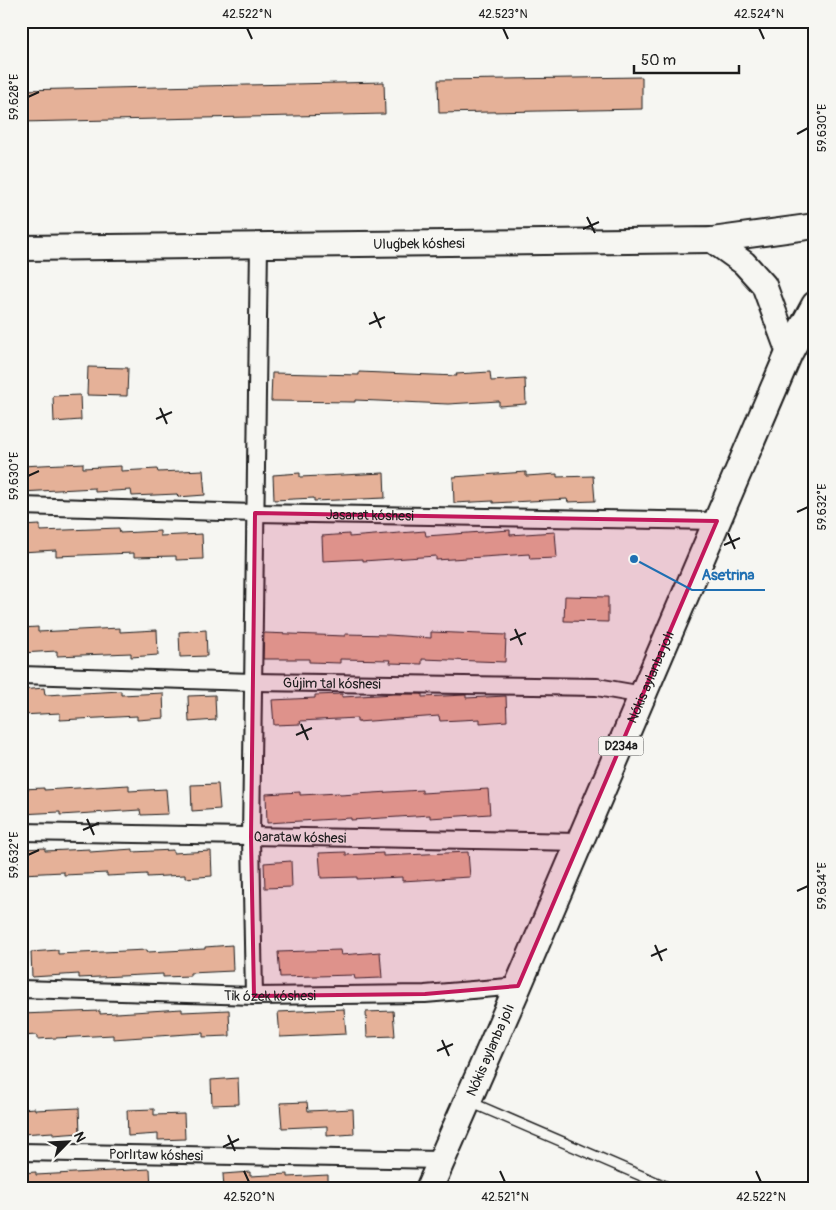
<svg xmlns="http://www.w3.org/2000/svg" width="836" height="1210" font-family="Pangolin,sans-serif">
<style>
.building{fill:#e5b198;stroke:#1c1c1c}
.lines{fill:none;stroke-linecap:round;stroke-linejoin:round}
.lane-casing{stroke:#1c1c1c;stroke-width:12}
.street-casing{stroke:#1c1c1c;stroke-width:20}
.secondary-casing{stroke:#1c1c1c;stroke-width:28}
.primary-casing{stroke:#1c1c1c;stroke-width:30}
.lane{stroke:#f6f6f2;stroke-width:9}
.street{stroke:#f6f6f2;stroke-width:16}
.secondary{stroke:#f6f6f2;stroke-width:24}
.primary{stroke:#f6f6f2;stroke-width:26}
.marked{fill:#c2185b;fill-opacity:0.2;stroke:#c2185b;stroke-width:4;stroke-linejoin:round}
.ticks{fill:none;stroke:#1c1c1c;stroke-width:2}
.labels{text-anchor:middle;stroke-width:4;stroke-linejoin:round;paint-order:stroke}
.shield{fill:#f6f6f2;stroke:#5d5d5c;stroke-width:1}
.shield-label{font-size:12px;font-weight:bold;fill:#1c1c1c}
.street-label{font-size:14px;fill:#1c1c1c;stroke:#f6f6f2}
.leader{fill:none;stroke:#1f6fb2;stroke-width:2}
.callout-dot{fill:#1f6fb2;stroke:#f6f6f2;stroke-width:2}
.callout-label{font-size:15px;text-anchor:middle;font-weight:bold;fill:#1f6fb2;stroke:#f6f6f2;stroke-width:4;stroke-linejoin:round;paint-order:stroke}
.neatline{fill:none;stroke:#1c1c1c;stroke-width:2}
.ticks-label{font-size:12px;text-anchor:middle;fill:#1c1c1c}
</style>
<rect width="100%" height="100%" fill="#f6f6f2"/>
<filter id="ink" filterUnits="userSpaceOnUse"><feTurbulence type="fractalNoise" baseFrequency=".02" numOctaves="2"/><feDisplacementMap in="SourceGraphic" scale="10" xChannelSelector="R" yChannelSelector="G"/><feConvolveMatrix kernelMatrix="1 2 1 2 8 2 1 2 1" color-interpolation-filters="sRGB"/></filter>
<g filter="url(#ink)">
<g class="building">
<path d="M 642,77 L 642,109 L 439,113 L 438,80 Z"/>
<path d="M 384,82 L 385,114 L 21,122 L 21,90 Z"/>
<path d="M 88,367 L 128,368 L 127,396 L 87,395 Z"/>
<path d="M 359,372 L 457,376 L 456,374 L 490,372 L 491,381 L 525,379 L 526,404 L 499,406 L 499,401 L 448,404 L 355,400 L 355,402 L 271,401 L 272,373 L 359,375 Z"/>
<path d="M 80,395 L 81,420 L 54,422 L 53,396 Z"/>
<path d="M 83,463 L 83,468 L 121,466 L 121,471 L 157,469 L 158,472 L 203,470 L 205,495 L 178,497 L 177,494 L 132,496 L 131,490 L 95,492 L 95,488 L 21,492 L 21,466 Z"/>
<path d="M 526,472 L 526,476 L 557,474 L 557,477 L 593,476 L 595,501 L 568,502 L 567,499 L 493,503 L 493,501 L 454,503 L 453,477 Z"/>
<path d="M 300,473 L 300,477 L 384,473 L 385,498 L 314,501 L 314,498 L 274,500 L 273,475 Z"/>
<path d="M 40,525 L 40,531 L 119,528 L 120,533 L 160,531 L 160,536 L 202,534 L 203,559 L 176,560 L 176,556 L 134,557 L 134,553 L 56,556 L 56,550 L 21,552 L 21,526 Z"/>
<path d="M 510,530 L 510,535 L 555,532 L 557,558 L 530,559 L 529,554 L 436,560 L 436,556 L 363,561 L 363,559 L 323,561 L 322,536 L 349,534 L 349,537 L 425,531 L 426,536 Z"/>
<path d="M 565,596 L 608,597 L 608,622 L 564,621 Z"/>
<path d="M 38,627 L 38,632 L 120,628 L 120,632 L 157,630 L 158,655 L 131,657 L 131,653 L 57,656 L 57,651 L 21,653 L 21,628 Z"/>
<path d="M 206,630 L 207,656 L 180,657 L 179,632 Z"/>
<path d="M 431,632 L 506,635 L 505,662 L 422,659 L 422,664 L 390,663 L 391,660 L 340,659 L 340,663 L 309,662 L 309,659 L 263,659 L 264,633 L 345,636 L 345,634 L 389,635 L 431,638 Z"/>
<path d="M 44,688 L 45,695 L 121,691 L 121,695 L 163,693 L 164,718 L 137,720 L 137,716 L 60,720 L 60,713 L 21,715 L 21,690 Z"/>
<path d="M 342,694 L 342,697 L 395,694 L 422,694 L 422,697 L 466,695 L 466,698 L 506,696 L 507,721 L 480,723 L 480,719 L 440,721 L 439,716 L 357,722 L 357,718 L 300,721 L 301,724 L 274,725 L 272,700 L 315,698 L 315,695 Z"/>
<path d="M 215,695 L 216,720 L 189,722 L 188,696 Z"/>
<path d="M 218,784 L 220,809 L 192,811 L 191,785 Z"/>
<path d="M 129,785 L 129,791 L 166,789 L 168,814 L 141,815 L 140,810 L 60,815 L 60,812 L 21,814 L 21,789 L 44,788 L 44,790 Z"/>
<path d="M 488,789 L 490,814 L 430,818 L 430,815 L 351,820 L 351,818 L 267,823 L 266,794 L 300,792 L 300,795 L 339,793 L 340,795 L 422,790 L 422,793 Z"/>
<path d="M 45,848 L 45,851 L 90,849 L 90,852 L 133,849 L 133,852 L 173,850 L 173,853 L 211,851 L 212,876 L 185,878 L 185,875 L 147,877 L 147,874 L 107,876 L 107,873 L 64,875 L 64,872 L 21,874 L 21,849 Z"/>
<path d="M 346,852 L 346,855 L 383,853 L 383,856 L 468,852 L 470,877 L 402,881 L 402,877 L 357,879 L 357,877 L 321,878 L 319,853 Z"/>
<path d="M 291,861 L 292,887 L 265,888 L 264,863 Z"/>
<path d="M 232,945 L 233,971 L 190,973 L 190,976 L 163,977 L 163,974 L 79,978 L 79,974 L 32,977 L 31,952 L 58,950 L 58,954 L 147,950 L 148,952 L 205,949 L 205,947 Z"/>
<path d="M 340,950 L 341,955 L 380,952 L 382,978 L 355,979 L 354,975 L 280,977 L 278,952 Z"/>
<path d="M 182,1009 L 182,1012 L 229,1010 L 230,1036 L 203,1037 L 203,1033 L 113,1039 L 113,1035 L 37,1039 L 37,1035 L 21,1036 L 21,1014 L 100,1011 L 100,1014 Z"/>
<path d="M 344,1009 L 346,1034 L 280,1037 L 278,1012 Z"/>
<path d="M 393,1011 L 395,1036 L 367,1037 L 366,1012 Z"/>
<path d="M 238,1078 L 239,1104 L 212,1105 L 211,1080 Z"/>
<path d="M 307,1102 L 308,1111 L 353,1109 L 354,1134 L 327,1136 L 327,1126 L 282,1128 L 280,1103 Z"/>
<path d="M 35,1108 L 35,1110 L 79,1108 L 80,1133 L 53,1135 L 53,1132 L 21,1134 L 21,1109 Z"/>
<path d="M 154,1109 L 154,1115 L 184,1114 L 185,1139 L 158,1140 L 158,1134 L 128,1136 L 127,1110 Z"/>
<path d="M 150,1169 L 151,1189 L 21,1189 L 21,1173 L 36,1172 L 36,1175 Z"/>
<path d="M 250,1172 L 250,1176 L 288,1174 L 288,1177 L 328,1175 L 328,1189 L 224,1189 L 223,1174 Z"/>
</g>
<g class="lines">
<defs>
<path id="lane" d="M 470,1102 L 672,1189"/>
<g id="street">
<path id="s1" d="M 21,506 L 255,513 L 717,521"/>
<path id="s2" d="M 21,675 L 253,682 L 597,687 L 643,695"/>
<path id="s3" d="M 21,832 L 579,842"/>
<path id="s4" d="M 21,989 L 254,996 L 425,994 L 518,986"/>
<path d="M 254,996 L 251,837 L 259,245"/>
<path id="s5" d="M 21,1152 L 441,1160"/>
</g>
<g id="secondary">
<path d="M 712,240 L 744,263 L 764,285 L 789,353"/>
<path id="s6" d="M 21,248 L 712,240 L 815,226"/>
</g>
<g id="primary">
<path id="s7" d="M 429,1189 L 518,986 L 789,353 L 815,305"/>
</g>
</defs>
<use href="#lane" class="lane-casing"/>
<use href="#street" class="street-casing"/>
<use href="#secondary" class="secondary-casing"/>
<use href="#primary" class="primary-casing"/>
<use href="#lane" class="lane"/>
<use href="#street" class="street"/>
<use href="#secondary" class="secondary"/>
<use href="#primary" class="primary"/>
</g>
</g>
<path class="marked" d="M 255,513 L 717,521 L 518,986 L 425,994 L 254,996 L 251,837 Z"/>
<path class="ticks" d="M 247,28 L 252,39M 503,28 L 508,39M 759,28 L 764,39M 28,97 L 39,92M 797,134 L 808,128M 587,217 L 595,233M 583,229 L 599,222M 374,312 L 381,328M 369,324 L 385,317M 160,408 L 167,424M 156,419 L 172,412M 28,476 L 39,471M 797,512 L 808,507M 728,533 L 735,549M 724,545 L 740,538M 515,629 L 522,645M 510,640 L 526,633M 301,724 L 308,740M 296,735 L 312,728M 87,819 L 94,835M 83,830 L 99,823M 28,855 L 39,850M 797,891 L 808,886M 655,945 L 662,961M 651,956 L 667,949M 442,1040 L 449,1056M 437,1051 L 453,1044M 228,1135 L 235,1151M 223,1147 L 239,1139M 244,1171 L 249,1182M 500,1171 L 505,1182M 756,1171 L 761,1182"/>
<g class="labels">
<rect class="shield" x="598.5" y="736.5" width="45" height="19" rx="4"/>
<g class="shield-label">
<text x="621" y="750">D234a</text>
</g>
<g class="street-label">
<text dy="5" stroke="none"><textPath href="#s6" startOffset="398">Uluǵbek kóshesi</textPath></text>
<text dy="5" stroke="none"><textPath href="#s1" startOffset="349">Jasarat kóshesi</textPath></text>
<text dy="5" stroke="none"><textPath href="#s7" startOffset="558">Nókis aylanba jolı</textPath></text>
<text dy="5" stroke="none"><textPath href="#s2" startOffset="311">Gújim tal kóshesi</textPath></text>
<text dy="5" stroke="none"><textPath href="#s3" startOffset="279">Qarataw kóshesi</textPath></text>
<text dy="5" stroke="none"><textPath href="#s4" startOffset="249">Tik ózek kóshesi</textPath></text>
<text dy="5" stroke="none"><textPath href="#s7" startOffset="152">Nókis aylanba jolı</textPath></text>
<text dy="5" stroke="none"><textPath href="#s5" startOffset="135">Porlıtaw kóshesi</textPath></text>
</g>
</g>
<path class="leader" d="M634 559L692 590H765"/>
<circle class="callout-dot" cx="634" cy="559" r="5"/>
<g class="callout-label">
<text x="728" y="580">Asetrina</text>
</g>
<rect width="836" height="1210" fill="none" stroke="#f6f6f2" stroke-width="55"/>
<g transform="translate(68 1142) rotate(66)" stroke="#f6f6f2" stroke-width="4" paint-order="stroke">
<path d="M0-4L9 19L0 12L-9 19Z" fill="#1c1c1c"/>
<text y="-8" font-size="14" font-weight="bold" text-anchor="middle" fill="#1c1c1c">N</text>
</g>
<path d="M634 65v8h105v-8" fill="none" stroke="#1c1c1c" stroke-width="2.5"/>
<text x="641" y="65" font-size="15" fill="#1c1c1c" stroke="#f6f6f2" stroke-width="4" paint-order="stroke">50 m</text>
<rect x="28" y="28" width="780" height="1154" class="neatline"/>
<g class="ticks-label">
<text x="247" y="18">42.522°N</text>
<text x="503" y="18">42.523°N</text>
<text x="759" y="18">42.524°N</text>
<text transform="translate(14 97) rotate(-90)" y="4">59.628°E</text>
<text transform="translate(822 128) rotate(-90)" y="4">59.630°E</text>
<text transform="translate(14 476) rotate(-90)" y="4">59.630°E</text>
<text transform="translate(822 507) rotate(-90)" y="4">59.632°E</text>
<text transform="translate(14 855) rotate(-90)" y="4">59.632°E</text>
<text transform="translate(822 886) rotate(-90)" y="4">59.634°E</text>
<text x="249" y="1201">42.520°N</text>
<text x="505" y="1201">42.521°N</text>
<text x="761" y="1201">42.522°N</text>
</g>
</svg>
